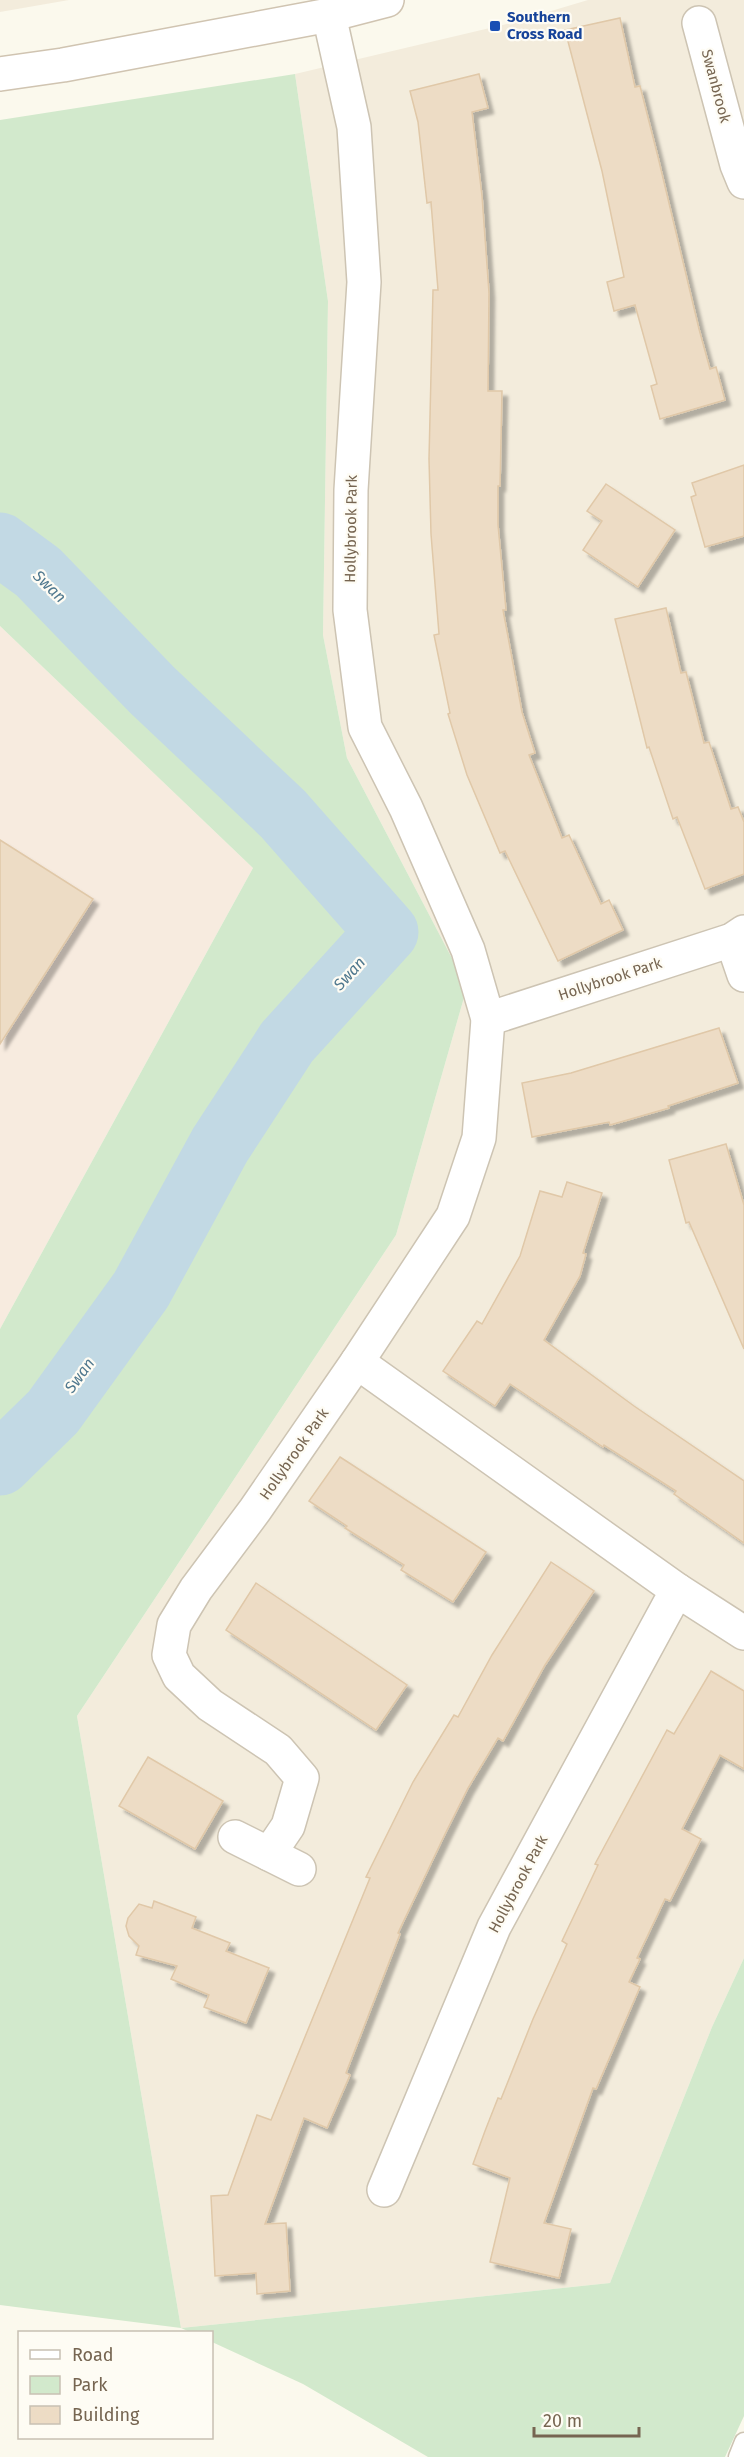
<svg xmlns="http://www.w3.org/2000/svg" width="744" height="2457" font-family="'Fira Sans',sans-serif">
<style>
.residential{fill:#f3ecdc}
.commercial{fill:#f7ebdf}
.green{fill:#d2e9cc}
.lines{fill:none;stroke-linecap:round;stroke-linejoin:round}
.river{stroke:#c2d9e4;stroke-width:63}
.building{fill:#eddcc5;stroke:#e0c8a8;stroke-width:1.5;filter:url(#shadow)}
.lane-casing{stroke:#cdc4b3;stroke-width:21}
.street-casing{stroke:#cdc4b3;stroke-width:36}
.secondary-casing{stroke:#d0c4b1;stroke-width:36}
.lane{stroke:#fff;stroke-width:18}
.street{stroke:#fff;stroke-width:33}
.secondary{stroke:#fff;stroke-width:33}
.transit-dot{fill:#1a4fb4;stroke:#fefcf4;stroke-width:2}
.labels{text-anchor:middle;stroke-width:4.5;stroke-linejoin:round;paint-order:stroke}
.transit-label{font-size:15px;font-weight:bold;fill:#164399;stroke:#fefcf4;text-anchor:start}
.street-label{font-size:15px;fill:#766551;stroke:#fefcf4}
.water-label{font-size:16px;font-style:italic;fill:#4f788e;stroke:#fefcf4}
</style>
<defs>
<filter id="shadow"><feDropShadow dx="5.5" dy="5.5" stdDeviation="1.5" flood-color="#0004"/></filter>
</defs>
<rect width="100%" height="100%" fill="#fbf9ed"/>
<g class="residential">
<path d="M 0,0 L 69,0 L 0,12 Z"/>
<path d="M 588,0 L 744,0 L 744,1958 L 712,2027 L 610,2283 L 181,2328 L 77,1716 L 396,1235 L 467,987 L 347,758 L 323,635 L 328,301 L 295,74 L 511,23 Z"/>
</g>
<path class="commercial" d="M 0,626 L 253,868 L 0,1329 Z"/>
<path class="green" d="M 295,74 L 328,301 L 323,635 L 347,758 L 467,987 L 396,1235 L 77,1716 L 181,2328 L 610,2283 L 712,2027 L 744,1958 L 744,2416 L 725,2457 L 428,2457 L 303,2384 L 212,2342 L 212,2332 L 190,2332 L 181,2328 L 0,2305 L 0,1329 L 253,868 L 0,626 L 0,120 Z"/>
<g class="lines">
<path class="river" d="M 0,544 L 38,572 L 152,690 L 283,814 L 387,932 L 287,1042 L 220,1145 L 141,1290 L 53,1412 L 0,1464"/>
</g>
<g class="building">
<path d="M 620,18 L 635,87 L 640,86 L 658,157 L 699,329 L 710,369 L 716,367 L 725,400 L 660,419 L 651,386 L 657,384 L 635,305 L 614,311 L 607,282 L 624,277 L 602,171 L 565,30 Z"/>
<path d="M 479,74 L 488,108 L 472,112 L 482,196 L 489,293 L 488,391 L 502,391 L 500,486 L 498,486 L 498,525 L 506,610 L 503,610 L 522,712 L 535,753 L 529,755 L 562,838 L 569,835 L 601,904 L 609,900 L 623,930 L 558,961 L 505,851 L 500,853 L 467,775 L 448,714 L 450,713 L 434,635 L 439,634 L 431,534 L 429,459 L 433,290 L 438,290 L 431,202 L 427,203 L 418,122 L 410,91 Z"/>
<path d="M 744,465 L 744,536 L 705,547 L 691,497 L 696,495 L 692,483 Z"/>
<path d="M 606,484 L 675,530 L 638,587 L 583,550 L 602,521 L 587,511 Z"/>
<path d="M 666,608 L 681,673 L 686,672 L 704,743 L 709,742 L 731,809 L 738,807 L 744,822 L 744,874 L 705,889 L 677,817 L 673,819 L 649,747 L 647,748 L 615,619 Z"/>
<path d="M 0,840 L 93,899 L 0,1044 Z"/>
<path d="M 719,1028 L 738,1083 L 668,1106 L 669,1108 L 610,1125 L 609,1122 L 532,1137 L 522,1083 L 571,1073 Z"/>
<path d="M 726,1144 L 744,1205 L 744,1349 L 689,1222 L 686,1223 L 669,1160 Z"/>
<path d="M 567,1182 L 602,1193 L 583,1253 L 586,1254 L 580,1276 L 544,1340 L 634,1406 L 744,1481 L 744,1543 L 674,1494 L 676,1491 L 604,1445 L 603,1447 L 510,1384 L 495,1406 L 443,1371 L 477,1321 L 482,1324 L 520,1256 L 540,1191 L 562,1197 Z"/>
<path d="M 340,1457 L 486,1552 L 453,1602 L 401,1570 L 404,1565 L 345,1528 L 347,1526 L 309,1501 Z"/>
<path d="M 551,1562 L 594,1591 L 545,1665 L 503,1741 L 498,1738 L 468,1788 L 446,1832 L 398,1933 L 400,1934 L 346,2073 L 350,2075 L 327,2128 L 304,2118 L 265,2224 L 286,2223 L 290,2291 L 257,2294 L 256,2273 L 215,2276 L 211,2196 L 228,2195 L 257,2115 L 271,2120 L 370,1878 L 366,1877 L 413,1782 L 454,1715 L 458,1717 L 492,1655 Z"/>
<path d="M 256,1583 L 407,1685 L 376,1730 L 226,1630 Z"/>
<path d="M 711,1671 L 744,1691 L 744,1769 L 720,1755 L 682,1829 L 701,1839 L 670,1901 L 665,1899 L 637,1958 L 640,1959 L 629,1982 L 640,1987 L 596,2089 L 593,2088 L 544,2223 L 571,2229 L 559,2278 L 490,2262 L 510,2178 L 473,2164 L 485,2131 L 498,2098 L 501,2099 L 533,2019 L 567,1944 L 562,1941 L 598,1865 L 595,1864 L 667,1730 L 674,1734 Z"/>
<path d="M 148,1757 L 223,1801 L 195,1849 L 119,1806 Z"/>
<path d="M 154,1901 L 196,1917 L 192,1928 L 230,1943 L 226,1951 L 269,1968 L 246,2023 L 204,2007 L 209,1995 L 171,1979 L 177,1966 L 136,1955 L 139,1946 L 129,1936 L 126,1926 L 128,1918 L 139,1904 L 152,1908 Z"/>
</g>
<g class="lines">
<defs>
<path id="lane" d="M 738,2457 L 744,2442"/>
<g id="street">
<path d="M 699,23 L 737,165 L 744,182"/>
<path d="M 732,940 L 744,975"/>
<path d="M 488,1019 L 732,940 L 744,932"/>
<path d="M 357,1362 L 677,1590 L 494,1927 L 384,2190"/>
<path d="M 677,1590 L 744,1633"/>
<path d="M 235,1837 L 269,1854 L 288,1826 L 302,1778 L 278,1750 L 210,1705 L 179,1676 L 169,1655 L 174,1625 L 196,1589 L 255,1510 L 357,1362 L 453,1216 L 479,1138 L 488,1019 L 468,950 L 406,808 L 365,727 L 350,610 L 351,490 L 364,282 L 354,127 L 329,15"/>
<path d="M 269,1854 L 299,1869"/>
</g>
<path id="secondary" d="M 0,74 L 63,65 L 329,15 L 387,0"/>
</defs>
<use href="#lane" class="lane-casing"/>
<use href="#street" class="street-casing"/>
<use href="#secondary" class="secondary-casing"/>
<use href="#lane" class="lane"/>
<use href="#street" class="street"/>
<use href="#secondary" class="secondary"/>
</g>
<rect class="transit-dot" x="489" y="20" width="12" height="12" rx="3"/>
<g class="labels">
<g class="transit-label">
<text x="507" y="22">Southern<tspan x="507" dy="17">Cross Road</tspan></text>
</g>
<g class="street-label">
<text transform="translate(716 86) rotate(75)" y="5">Swanbrook</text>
<text transform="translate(351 529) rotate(-89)" y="5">Hollybrook Park</text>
<text transform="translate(610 979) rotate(-18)" y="5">Hollybrook Park</text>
<text transform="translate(294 1454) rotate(-55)" y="5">Hollybrook Park</text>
<text transform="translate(518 1884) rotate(-62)" y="5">Hollybrook Park</text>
</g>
<g class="water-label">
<text transform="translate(50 586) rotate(44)" y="6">Swan</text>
<text transform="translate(349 973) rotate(-48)" y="6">Swan</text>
<text transform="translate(79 1375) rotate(-54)" y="6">Swan</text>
</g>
</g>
<rect x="18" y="2331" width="195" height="108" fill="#fefcf4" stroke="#c8c0b3" stroke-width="1.5"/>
<rect x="30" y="2350" width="30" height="9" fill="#ffffff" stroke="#c8c0b3" stroke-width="1.5"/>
<text x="72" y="2361" font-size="18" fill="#766551">Road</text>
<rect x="30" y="2376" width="30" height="18" fill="#d2e9cc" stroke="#c8c0b3" stroke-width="1.5"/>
<text x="72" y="2391" font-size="18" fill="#766551">Park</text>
<rect x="30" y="2406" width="30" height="18" fill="#eddcc5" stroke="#c8c0b3" stroke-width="1.5"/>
<text x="72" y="2421" font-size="18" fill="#766551">Building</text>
<path d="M534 2427v9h105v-9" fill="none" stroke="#766551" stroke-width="3"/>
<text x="543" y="2427" font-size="18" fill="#766551" stroke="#fefcf4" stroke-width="4.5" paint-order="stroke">20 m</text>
</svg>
